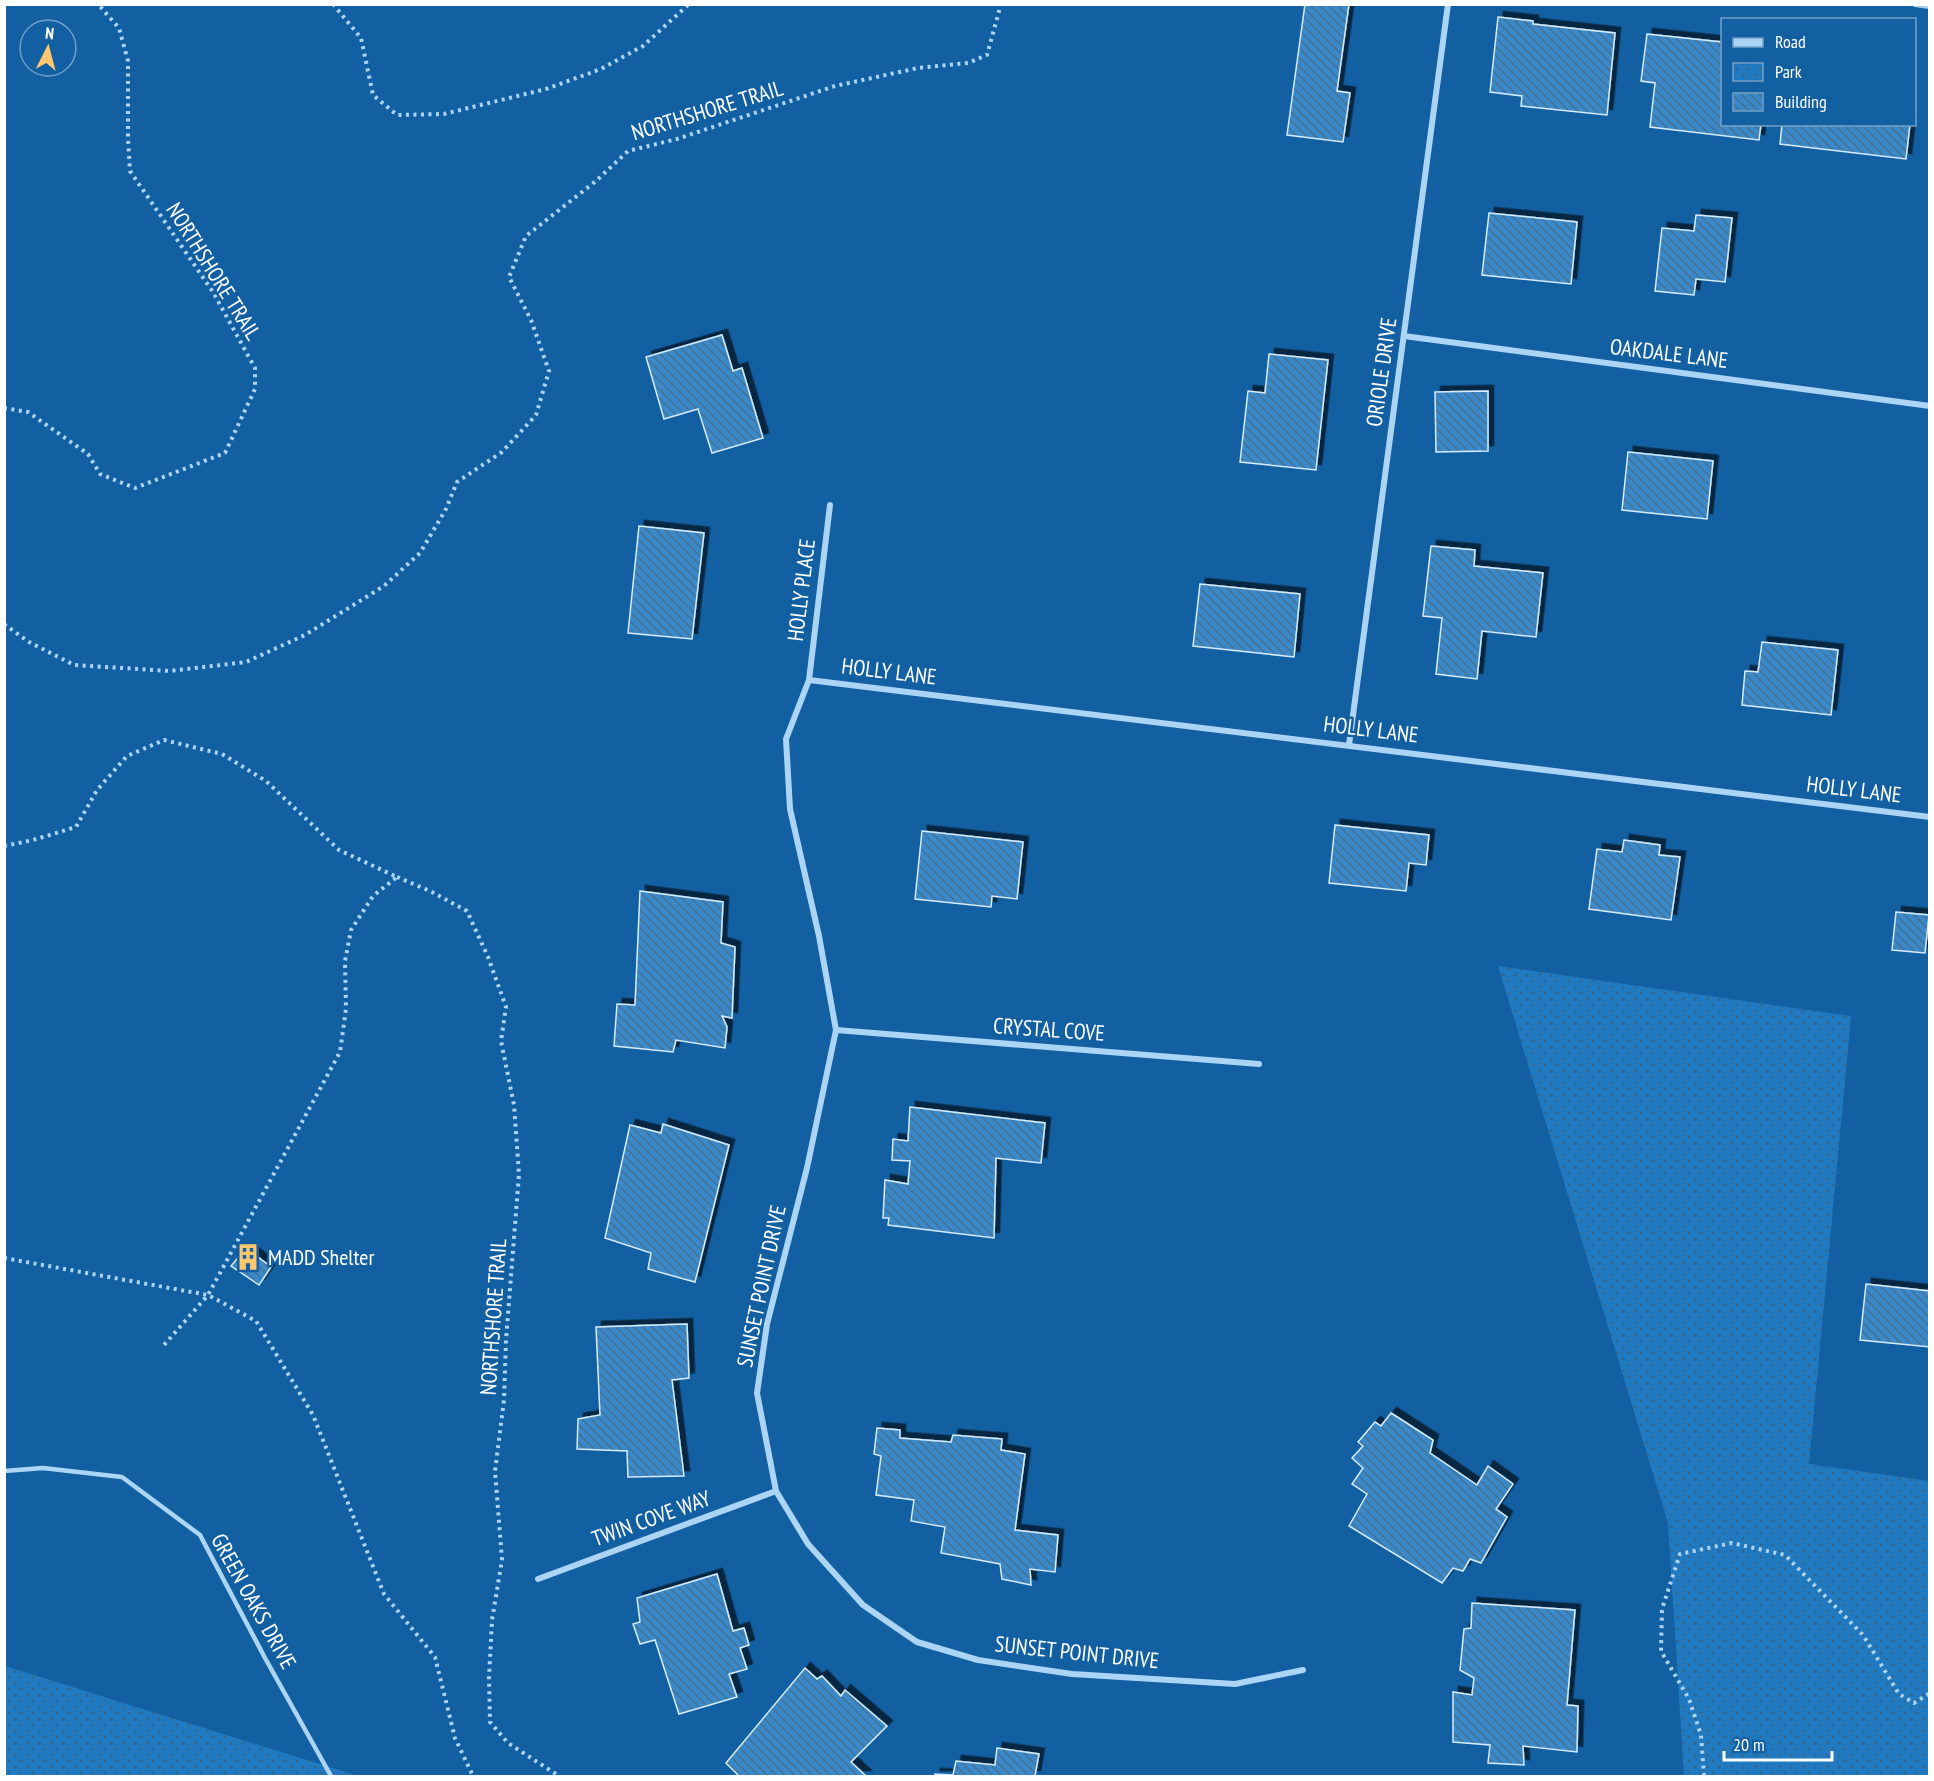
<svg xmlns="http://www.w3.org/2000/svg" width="1934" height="1781" font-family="'PT Sans Narrow',sans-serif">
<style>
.park{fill:url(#park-dots)}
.building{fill:url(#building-back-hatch);stroke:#d5ecfe;stroke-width:1.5;filter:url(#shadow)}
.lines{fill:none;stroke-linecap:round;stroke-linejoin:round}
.path{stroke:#acd5f5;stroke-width:4;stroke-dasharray:3 4.5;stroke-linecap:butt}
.service{stroke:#acd5f5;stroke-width:4.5}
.minor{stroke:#acd5f5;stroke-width:6}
.labels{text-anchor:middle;stroke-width:5;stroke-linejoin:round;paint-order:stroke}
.street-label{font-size:22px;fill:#fff;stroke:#1260a2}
.poi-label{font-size:22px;fill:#fff;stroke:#1260a2;text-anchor:start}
</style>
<defs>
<pattern id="park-dots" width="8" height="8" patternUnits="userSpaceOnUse" patternTransform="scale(1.5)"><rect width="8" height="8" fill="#217abf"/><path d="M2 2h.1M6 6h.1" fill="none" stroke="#34658b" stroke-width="1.8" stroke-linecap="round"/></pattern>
<pattern id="building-back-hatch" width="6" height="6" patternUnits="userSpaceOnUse" patternTransform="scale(1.5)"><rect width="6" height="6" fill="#3b89c8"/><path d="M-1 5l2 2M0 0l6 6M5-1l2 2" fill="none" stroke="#427196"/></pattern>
<filter id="shadow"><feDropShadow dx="5.5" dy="-5.5" stdDeviation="0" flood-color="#0009"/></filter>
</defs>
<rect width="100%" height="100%" fill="#1260a2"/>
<g class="park">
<path d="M 1498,966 L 1851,1016 L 1809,1464 L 1929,1481 L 1929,1776 L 1684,1776 L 1668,1523 Z"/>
<path d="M 5,1666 L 358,1776 L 5,1776 Z"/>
</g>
<g class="building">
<path d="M 1305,4 L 1349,4 L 1337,91 L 1350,93 L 1343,142 L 1287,135 Z"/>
<path d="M 1498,17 L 1533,21 L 1533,24 L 1615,33 L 1607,115 L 1521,106 L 1522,96 L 1490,92 Z"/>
<path d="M 1647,34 L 1722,42 L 1722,124 L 1761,124 L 1759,140 L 1650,127 L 1655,83 L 1641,81 Z"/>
<path d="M 1782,124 L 1910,124 L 1906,159 L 1780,144 Z"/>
<path d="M 1489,213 L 1577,222 L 1571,284 L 1482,275 Z"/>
<path d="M 1696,215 L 1732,218 L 1725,282 L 1696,279 L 1694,295 L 1655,291 L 1662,228 L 1694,231 Z"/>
<path d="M 722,335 L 733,371 L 742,368 L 763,438 L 712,453 L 698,409 L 664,419 L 646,357 Z"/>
<path d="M 1269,354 L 1328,360 L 1316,470 L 1240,462 L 1248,391 L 1265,393 Z"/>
<path d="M 1488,391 L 1488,451 L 1436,452 L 1435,392 Z"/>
<path d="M 1628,452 L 1713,461 L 1707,519 L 1622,510 Z"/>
<path d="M 639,526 L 704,533 L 692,639 L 628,633 Z"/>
<path d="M 1431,546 L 1475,550 L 1474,566 L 1543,573 L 1536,637 L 1482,631 L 1477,679 L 1436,674 L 1442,618 L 1423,616 Z"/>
<path d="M 1200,584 L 1300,594 L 1294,657 L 1193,646 Z"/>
<path d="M 1762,642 L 1838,650 L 1831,715 L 1742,705 L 1745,671 L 1758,672 Z"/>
<path d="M 1335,825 L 1429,835 L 1426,865 L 1409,863 L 1406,891 L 1329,883 Z"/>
<path d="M 922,831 L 1023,842 L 1017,899 L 992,896 L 991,907 L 915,899 Z"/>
<path d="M 1624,840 L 1660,845 L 1659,855 L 1680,857 L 1671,920 L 1589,909 L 1597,849 L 1622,852 Z"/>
<path d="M 640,891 L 723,902 L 721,943 L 735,947 L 732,1018 L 722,1016 L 727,1027 L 725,1048 L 676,1040 L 673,1052 L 614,1046 L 617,1004 L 635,1005 Z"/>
<path d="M 1896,912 L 1929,915 L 1925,953 L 1892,950 Z"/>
<path d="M 910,1107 L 1045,1123 L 1041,1163 L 996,1158 L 994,1238 L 888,1225 L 889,1218 L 883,1218 L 885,1180 L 908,1184 L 910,1161 L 892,1160 L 893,1139 L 908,1141 Z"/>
<path d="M 663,1124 L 729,1145 L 695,1282 L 648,1269 L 651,1253 L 605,1238 L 630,1125 L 661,1133 Z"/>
<path d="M 246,1248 L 271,1267 L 259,1285 L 231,1266 Z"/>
<path d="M 1866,1284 L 1930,1291 L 1930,1347 L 1860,1340 Z"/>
<path d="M 687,1324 L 689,1378 L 672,1380 L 684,1476 L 628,1477 L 627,1451 L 577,1449 L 578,1419 L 600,1415 L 596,1327 Z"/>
<path d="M 1391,1413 L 1433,1440 L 1430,1453 L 1477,1485 L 1488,1466 L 1513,1484 L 1496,1509 L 1507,1517 L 1481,1563 L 1470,1559 L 1463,1571 L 1453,1568 L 1442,1583 L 1349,1526 L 1367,1494 L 1352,1484 L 1363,1468 L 1352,1458 L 1363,1446 L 1358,1442 L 1375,1422 L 1381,1426 Z"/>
<path d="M 877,1428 L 900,1430 L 900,1438 L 951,1442 L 953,1435 L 1002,1439 L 1001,1450 L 1025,1454 L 1015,1530 L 1058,1535 L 1055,1572 L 1030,1569 L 1031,1585 L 1002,1579 L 1000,1564 L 941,1553 L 945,1527 L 911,1521 L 914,1500 L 876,1495 L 881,1456 L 874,1454 Z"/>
<path d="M 717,1574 L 733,1631 L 744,1628 L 749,1645 L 740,1648 L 747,1669 L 729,1674 L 737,1697 L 679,1714 L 655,1640 L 640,1644 L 633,1624 L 640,1622 L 637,1598 Z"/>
<path d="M 1472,1603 L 1575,1610 L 1567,1705 L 1578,1706 L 1577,1752 L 1523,1746 L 1524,1765 L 1488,1763 L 1490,1745 L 1453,1742 L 1453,1692 L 1472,1695 L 1474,1678 L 1460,1670 L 1464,1629 L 1471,1628 Z"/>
<path d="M 805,1668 L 817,1679 L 822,1676 L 841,1696 L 845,1690 L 887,1726 L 851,1762 L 866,1776 L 739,1776 L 726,1763 Z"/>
<path d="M 997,1748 L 1039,1754 L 1035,1776 L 935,1776 L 935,1774 L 953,1775 L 956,1761 L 995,1765 Z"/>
</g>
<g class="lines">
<g class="path">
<path d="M 333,4 L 361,38 L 373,95 L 397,115 L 444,114 L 546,89 L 601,69 L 643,46 L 689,4"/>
<path d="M 4,408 L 28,412 L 88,454 L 100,474 L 135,488 L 225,453 L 255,389 L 255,368 L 213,292 L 130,171 L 128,138 L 128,61 L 119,28 L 98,4"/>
<path d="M 4,624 L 29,642 L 74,665 L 170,671 L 246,662 L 305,635 L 384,586 L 420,553 L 446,509 L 457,482 L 502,452 L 536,415 L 549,371 L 531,320 L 509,277 L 526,236 L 596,181 L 628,151 L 677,139 L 835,86 L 918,68 L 968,63 L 987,55 L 1001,4"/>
<path d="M 4,846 L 33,840 L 76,827 L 97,790 L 127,756 L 164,740 L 222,754 L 266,781 L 339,850 L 397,877 L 373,896 L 351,930 L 345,961 L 346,1009 L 340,1052 L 208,1295 L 164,1345"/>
<path d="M 397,877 L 430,891 L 467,911 L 488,957 L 506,1007 L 501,1041 L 514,1105 L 519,1174 L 506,1340 L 504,1400 L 495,1471 L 502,1560 L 492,1620 L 489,1678 L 490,1722 L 508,1743 L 559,1776"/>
<path d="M 4,1258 L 208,1295 L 256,1321 L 313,1415 L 384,1594 L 435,1657 L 455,1738 L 473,1776"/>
<path d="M 1704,1776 L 1701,1735 L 1689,1699 L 1661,1651 L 1662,1609 L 1680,1554 L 1732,1543 L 1785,1555 L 1863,1635 L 1899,1694 L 1914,1703 L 1930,1693"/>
</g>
<path class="service" d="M 4,1471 L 43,1468 L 122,1477 L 200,1535 L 265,1658 L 331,1776"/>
<g class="minor">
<path d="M 1915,4 L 1930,6"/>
<path d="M 1404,336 L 1930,406"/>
<path d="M 830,505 L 809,680 L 786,739 L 790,809 L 819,936 L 836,1030 L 807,1168 L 767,1324 L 757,1393 L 776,1491 L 808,1544 L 863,1605 L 917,1642 L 978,1660 L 1072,1674 L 1235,1684 L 1303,1670"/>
<path d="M 809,680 L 1930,817"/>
<path d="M 1349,745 L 1448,4"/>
<path d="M 836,1030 L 1259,1064"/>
<path d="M 538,1579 L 776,1491"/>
</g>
</g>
<defs>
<symbol id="building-bare" viewBox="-9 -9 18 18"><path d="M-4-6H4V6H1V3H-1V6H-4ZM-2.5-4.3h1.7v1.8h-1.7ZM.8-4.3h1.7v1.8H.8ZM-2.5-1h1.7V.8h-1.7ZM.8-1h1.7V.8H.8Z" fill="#ffc670" stroke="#1260a2" stroke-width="2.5" paint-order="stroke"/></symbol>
</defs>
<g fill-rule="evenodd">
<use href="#building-bare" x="229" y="1238" width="38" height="38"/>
</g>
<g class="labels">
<g class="street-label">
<text transform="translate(707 110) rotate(-17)" y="8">NORTHSHORE TRAIL</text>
<text transform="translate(214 271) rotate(58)" y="8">NORTHSHORE TRAIL</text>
<text transform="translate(1669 353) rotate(7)" y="8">OAKDALE LANE</text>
<text transform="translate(1381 372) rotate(-82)" y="8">ORIOLE DRIVE</text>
<text transform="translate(801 590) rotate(-83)" y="8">HOLLY PLACE</text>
<text transform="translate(889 671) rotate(7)" y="8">HOLLY LANE</text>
<text transform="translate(1371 729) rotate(7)" y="8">HOLLY LANE</text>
<text transform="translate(1854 789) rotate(7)" y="8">HOLLY LANE</text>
<text transform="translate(1049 1029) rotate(4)" y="8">CRYSTAL COVE</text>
<text transform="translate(761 1286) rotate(-78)" y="8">SUNSET POINT DRIVE</text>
<text transform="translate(493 1317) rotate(-86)" y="8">NORTHSHORE TRAIL</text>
<text transform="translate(651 1518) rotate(-20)" y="8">TWIN COVE WAY</text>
<text transform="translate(254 1601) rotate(61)" y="8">GREEN OAKS DRIVE</text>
<text transform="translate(1077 1652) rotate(6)" y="8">SUNSET POINT DRIVE</text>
</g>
<g class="poi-label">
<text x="268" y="1265">MADD Shelter</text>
</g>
</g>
<rect width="1934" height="1781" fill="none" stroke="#ffffff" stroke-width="12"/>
<rect x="1721" y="18" width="195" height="108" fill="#1260a2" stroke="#71a0c7" stroke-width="1.5"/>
<rect x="1733" y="38" width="30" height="9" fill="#acd5f5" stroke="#71a0c7" stroke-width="1.5"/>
<text x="1775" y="48" font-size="18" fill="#ffffff">Road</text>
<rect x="1733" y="63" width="30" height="18" fill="url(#park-dots)" stroke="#71a0c7" stroke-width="1.5"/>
<text x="1775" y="78" font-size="18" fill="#ffffff">Park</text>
<rect x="1733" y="93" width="30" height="18" fill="url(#building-back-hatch)" stroke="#71a0c7" stroke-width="1.5"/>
<text x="1775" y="108" font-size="18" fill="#ffffff">Building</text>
<g transform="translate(48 48) rotate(6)"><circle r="28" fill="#1260a2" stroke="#71a0c7" stroke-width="1.5"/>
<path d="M0-4.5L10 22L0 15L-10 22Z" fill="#ffc670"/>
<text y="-9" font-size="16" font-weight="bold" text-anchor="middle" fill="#ffffff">N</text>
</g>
<path d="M1724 1751v9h108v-9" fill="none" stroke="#ffffff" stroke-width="3"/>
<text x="1733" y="1751" font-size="18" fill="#ffffff" stroke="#1260a2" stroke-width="4.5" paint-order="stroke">20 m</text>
</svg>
